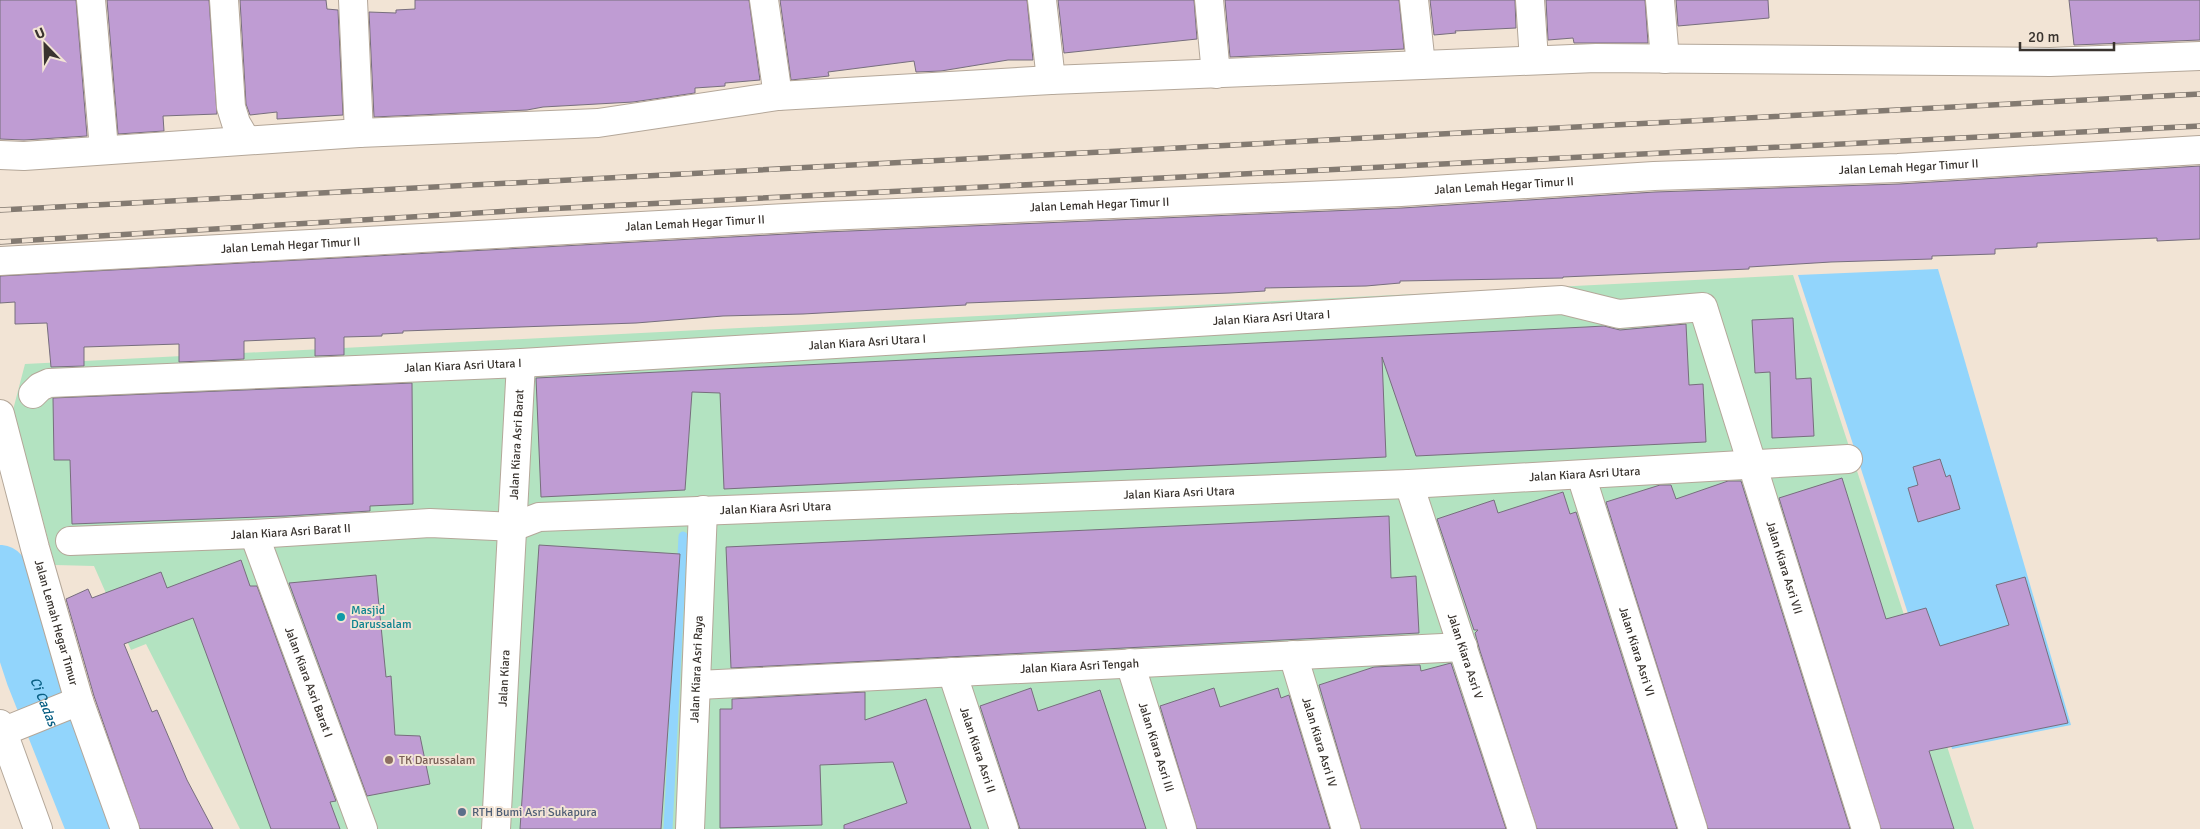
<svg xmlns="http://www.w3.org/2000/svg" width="2200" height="829" font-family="Signika,sans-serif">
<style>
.green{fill:#b3e3c1}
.water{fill:#92d5fc}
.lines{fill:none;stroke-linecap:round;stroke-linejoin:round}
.stream{stroke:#92d5fc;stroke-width:9}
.river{stroke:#92d5fc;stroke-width:56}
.building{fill:#bf9cd3;stroke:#776e7d}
.minor-casing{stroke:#b4a799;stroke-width:30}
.minor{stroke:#fff;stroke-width:28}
.rail-casing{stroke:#837a71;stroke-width:5.5}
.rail{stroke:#f2e4d5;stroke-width:4;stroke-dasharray:11;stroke-linecap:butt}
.culture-dot{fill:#0f9aa8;stroke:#f2e4d5;stroke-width:2}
.education-dot{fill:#8d6e63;stroke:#f2e4d5;stroke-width:2}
.service-dot{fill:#5c6f8a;stroke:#f2e4d5;stroke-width:2}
.labels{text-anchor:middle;stroke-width:4;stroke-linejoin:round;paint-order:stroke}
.street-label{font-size:12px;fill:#39332e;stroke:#f2e4d5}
.culture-label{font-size:12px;fill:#0d838f;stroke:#f2e4d5;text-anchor:start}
.education-label{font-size:12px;fill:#785e54;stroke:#f2e4d5;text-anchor:start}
.service-label{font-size:12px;fill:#4e5e75;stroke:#f2e4d5;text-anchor:start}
.water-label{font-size:14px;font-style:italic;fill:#085e83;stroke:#f2e4d5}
</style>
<rect width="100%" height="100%" fill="#f2e4d5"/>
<path class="green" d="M 1793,275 L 1974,829 L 240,829 L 146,644 L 131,650 L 94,566 L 55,565 L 13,410 L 25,364 Z"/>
<path class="water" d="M 1938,269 L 2071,725 L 1952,749 L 1798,275 Z"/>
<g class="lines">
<path class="stream" d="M 668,829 L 683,536"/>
<path class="river" id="s1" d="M 0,573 L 34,676 L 95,829"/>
</g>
<g class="building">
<path d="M 0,0 L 76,0 L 87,136 L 24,140 L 0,139 Z"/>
<path d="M 107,0 L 209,0 L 217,114 L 163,116 L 164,131 L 118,134 Z"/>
<path d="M 240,0 L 326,0 L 327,9 L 338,10 L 343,115 L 277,119 L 277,112 L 250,115 L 246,104 Z"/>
<path d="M 415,0 L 749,0 L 760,80 L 725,83 L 725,86 L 695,88 L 695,93 L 633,102 L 543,107 L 527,110 L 374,117 L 369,12 L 396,13 L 396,10 L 415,9 Z"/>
<path d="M 780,0 L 1027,0 L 1033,60 L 1008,60 L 941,71 L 916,72 L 914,61 L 828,72 L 829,76 L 791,80 Z"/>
<path d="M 1058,0 L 1194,0 L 1197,39 L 1064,53 Z"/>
<path d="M 1225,0 L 1399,0 L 1404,49 L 1230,57 Z"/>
<path d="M 1430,0 L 1515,0 L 1516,28 L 1455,31 L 1456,33 L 1434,35 Z"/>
<path d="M 1546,0 L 1645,0 L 1648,43 L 1574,43 L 1573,38 L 1548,40 Z"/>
<path d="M 1676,0 L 1768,0 L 1769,18 L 1678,26 Z"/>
<path d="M 2069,0 L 2200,0 L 2200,40 L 2074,45 Z"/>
<path d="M 2200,166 L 2200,239 L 2157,241 L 2157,238 L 2037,243 L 2037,247 L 1995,249 L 1995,254 L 1932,256 L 1932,259 L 1831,262 L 1749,267 L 1749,269 L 1563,277 L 1563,278 L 1400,281 L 1400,283 L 1366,286 L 1265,288 L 1265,291 L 1230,293 L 966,303 L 966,305 L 803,314 L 723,316 L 636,323 L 403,331 L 403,333 L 382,334 L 382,336 L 344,337 L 344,355 L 315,356 L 315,338 L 244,341 L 244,359 L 179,362 L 179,344 L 84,347 L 84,366 L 51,367 L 47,323 L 15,324 L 15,302 L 0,303 L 0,276 L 825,232 L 1402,208 L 1655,192 L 1899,184 Z"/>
<path d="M 1793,318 L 1796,379 L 1811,378 L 1814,436 L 1772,438 L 1770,372 L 1755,373 L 1752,320 Z"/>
<path d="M 1686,324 L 1689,385 L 1703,384 L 1706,442 L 1416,456 L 1382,357 L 1386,457 L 724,489 L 720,393 L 692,392 L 685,490 L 541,497 L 536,378 L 1586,327 L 1604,326 L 1620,330 Z"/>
<path d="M 412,383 L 413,504 L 370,506 L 370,511 L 286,516 L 72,524 L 70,460 L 54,460 L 53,398 Z"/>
<path d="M 1940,459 L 1946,477 L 1950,475 L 1960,509 L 1918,522 L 1908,488 L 1918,485 L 1913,467 Z"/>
<path d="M 1842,478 L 1886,619 L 1926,608 L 1940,646 L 2009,625 L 1996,585 L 2025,577 L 2068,723 L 1929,751 L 1954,829 L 1881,829 L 1779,498 Z"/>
<path d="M 1728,481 L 1741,481 L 1850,829 L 1708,829 L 1606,502 L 1660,485 L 1671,485 L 1676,499 Z"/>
<path d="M 1563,492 L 1570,514 L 1576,512 L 1677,829 L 1537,829 L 1480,651 L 1475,633 L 1478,630 L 1474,630 L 1437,519 L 1494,500 L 1498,513 Z"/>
<path d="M 1389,516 L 1391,578 L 1416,576 L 1419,633 L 731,668 L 726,547 Z"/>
<path d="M 539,545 L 680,554 L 661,829 L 520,829 Z"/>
<path d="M 241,560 L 250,586 L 257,586 L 336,801 L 330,802 L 340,829 L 271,829 L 193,618 L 124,644 L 152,712 L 157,710 L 187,780 L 213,829 L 140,829 L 94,696 L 66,599 L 88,589 L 92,598 L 161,572 L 167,588 Z"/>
<path d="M 376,575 L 386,677 L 391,676 L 395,735 L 420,736 L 430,784 L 367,796 L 289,583 Z"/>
<path d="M 1451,663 L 1506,829 L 1361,829 L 1319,685 L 1374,667 L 1420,665 L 1421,671 Z"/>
<path d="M 1031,688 L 1038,711 L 1100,690 L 1146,829 L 1020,829 L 980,706 Z"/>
<path d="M 1214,688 L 1220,707 L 1278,688 L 1281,698 L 1289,695 L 1330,829 L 1197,829 L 1160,706 Z"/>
<path d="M 865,692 L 865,720 L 926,699 L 971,829 L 844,829 L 844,825 L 907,803 L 893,762 L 820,765 L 822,825 L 720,828 L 720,709 L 732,709 L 732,699 Z"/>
</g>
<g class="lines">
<defs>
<g id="minor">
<path d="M 91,0 L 104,149"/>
<path d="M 224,0 L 231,107 L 236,123 L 246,140"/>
<path d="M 353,0 L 359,133"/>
<path d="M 764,0 L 778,96"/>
<path d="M 1042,0 L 1051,80"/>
<path d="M 1209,0 L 1216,74"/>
<path d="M 1414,0 L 1421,65"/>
<path d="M 1530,0 L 1534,60"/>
<path d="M 1660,0 L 1665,59"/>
<path d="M 0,155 L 24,156 L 359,133 L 598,123 L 778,96 L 1051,80 L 1596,58 L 2050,62 L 2200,56"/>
<path id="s2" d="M 0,261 L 824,216 L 1401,192 L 1654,176 L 1898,168 L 2200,150"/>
<path id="s3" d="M 33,394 L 40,387 L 49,383 L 521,363 L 1562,300 L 1619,314 L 1703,307 L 1866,829"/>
<path id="s4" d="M 0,414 L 35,548 L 79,701 L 125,829"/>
<path id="s5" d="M 1581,475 L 1693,829"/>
<path id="s6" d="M 1409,484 L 1522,829"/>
<path id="s7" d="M 254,534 L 363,829"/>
<path id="s8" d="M 70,541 L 254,534 L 430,523 L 513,527 L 539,517 L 1409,484 L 1848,459"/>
<path id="s9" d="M 1293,655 L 1346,829"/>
<path id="s10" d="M 1130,663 L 1182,829"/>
<path id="s11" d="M 952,672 L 1004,829"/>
<path id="s12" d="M 698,685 L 1463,647"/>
<path d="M 0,724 L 38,829"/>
<path d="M 2,732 L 79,701"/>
<path id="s13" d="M 496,829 L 521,363"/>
<path id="s14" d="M 690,829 L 703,510"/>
</g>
</defs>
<use href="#minor" class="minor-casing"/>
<use href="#minor" class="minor"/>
<defs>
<g id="rail">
<path d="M 0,210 L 2200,94"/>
<path d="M 0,242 L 525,210 L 2200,126"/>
</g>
</defs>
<use href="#rail" class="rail-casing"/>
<use href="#rail" class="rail"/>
</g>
<circle class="culture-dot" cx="341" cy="617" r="5"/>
<circle class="education-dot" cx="389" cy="760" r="5"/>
<circle class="service-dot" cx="462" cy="812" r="5"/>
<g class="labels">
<g class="street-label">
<text dy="4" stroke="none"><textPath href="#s2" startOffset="1911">Jalan Lemah Hegar Timur II</textPath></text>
<text dy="4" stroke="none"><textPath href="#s2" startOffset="1506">Jalan Lemah Hegar Timur II</textPath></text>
<text dy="4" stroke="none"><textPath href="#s2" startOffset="1101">Jalan Lemah Hegar Timur II</textPath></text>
<text dy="4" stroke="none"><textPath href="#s2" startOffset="696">Jalan Lemah Hegar Timur II</textPath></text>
<text dy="4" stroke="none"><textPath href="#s2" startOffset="291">Jalan Lemah Hegar Timur II</textPath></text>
<text dy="4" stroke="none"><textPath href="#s3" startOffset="1244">Jalan Kiara Asri Utara I</textPath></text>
<text dy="4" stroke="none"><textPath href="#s3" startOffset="839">Jalan Kiara Asri Utara I</textPath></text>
<text dy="4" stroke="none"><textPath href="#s3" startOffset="434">Jalan Kiara Asri Utara I</textPath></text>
<text dy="4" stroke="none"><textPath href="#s13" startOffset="385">Jalan Kiara Asri Barat</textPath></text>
<text dy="4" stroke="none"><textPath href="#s8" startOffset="1518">Jalan Kiara Asri Utara</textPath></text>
<text dy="4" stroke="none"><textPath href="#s8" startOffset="1112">Jalan Kiara Asri Utara</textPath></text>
<text dy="4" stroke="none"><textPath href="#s8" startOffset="708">Jalan Kiara Asri Utara</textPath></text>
<text dy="4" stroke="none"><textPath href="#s8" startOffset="221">Jalan Kiara Asri Barat II</textPath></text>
<text dy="4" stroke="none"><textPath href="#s3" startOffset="1951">Jalan Kiara Asri VII</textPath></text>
<text dy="4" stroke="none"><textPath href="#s4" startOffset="216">Jalan Lemah Hegar Timur</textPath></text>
<text dy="4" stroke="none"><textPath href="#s5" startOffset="185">Jalan Kiara Asri VI</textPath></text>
<text dy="4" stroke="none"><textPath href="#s6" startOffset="181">Jalan Kiara Asri V</textPath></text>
<text dy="4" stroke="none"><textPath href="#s12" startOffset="382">Jalan Kiara Asri Tengah</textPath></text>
<text dy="4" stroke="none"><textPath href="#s14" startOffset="160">Jalan Kiara Asri Raya</textPath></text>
<text dy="4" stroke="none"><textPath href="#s13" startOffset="151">Jalan Kiara</textPath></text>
<text dy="4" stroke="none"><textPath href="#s7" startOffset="158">Jalan Kiara Asri Barat I</textPath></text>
<text dy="4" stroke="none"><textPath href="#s9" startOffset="91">Jalan Kiara Asri IV</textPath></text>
<text dy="4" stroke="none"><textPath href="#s10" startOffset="88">Jalan Kiara Asri III</textPath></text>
<text dy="4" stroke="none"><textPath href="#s11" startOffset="82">Jalan Kiara Asri II</textPath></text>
</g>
<g class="culture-label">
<text x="351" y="614">Masjid<tspan x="351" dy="14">Darussalam</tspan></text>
</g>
<g class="education-label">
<text x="399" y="764">TK Darussalam</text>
</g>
<g class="service-label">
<text x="472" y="816">RTH Bumi Asri Sukapura</text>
</g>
<g class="water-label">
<text dy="5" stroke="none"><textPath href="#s1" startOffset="136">Ci Cadas</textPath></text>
</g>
</g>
<g transform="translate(45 45) rotate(337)" stroke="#f2e4d5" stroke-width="4" paint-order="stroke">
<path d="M0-4L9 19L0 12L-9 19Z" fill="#39332e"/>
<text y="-8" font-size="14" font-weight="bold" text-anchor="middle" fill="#39332e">U</text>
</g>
<path d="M2020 42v8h94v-8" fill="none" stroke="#39332e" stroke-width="2.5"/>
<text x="2028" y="42" font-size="15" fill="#39332e" stroke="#f2e4d5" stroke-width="4" paint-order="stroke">20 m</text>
</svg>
